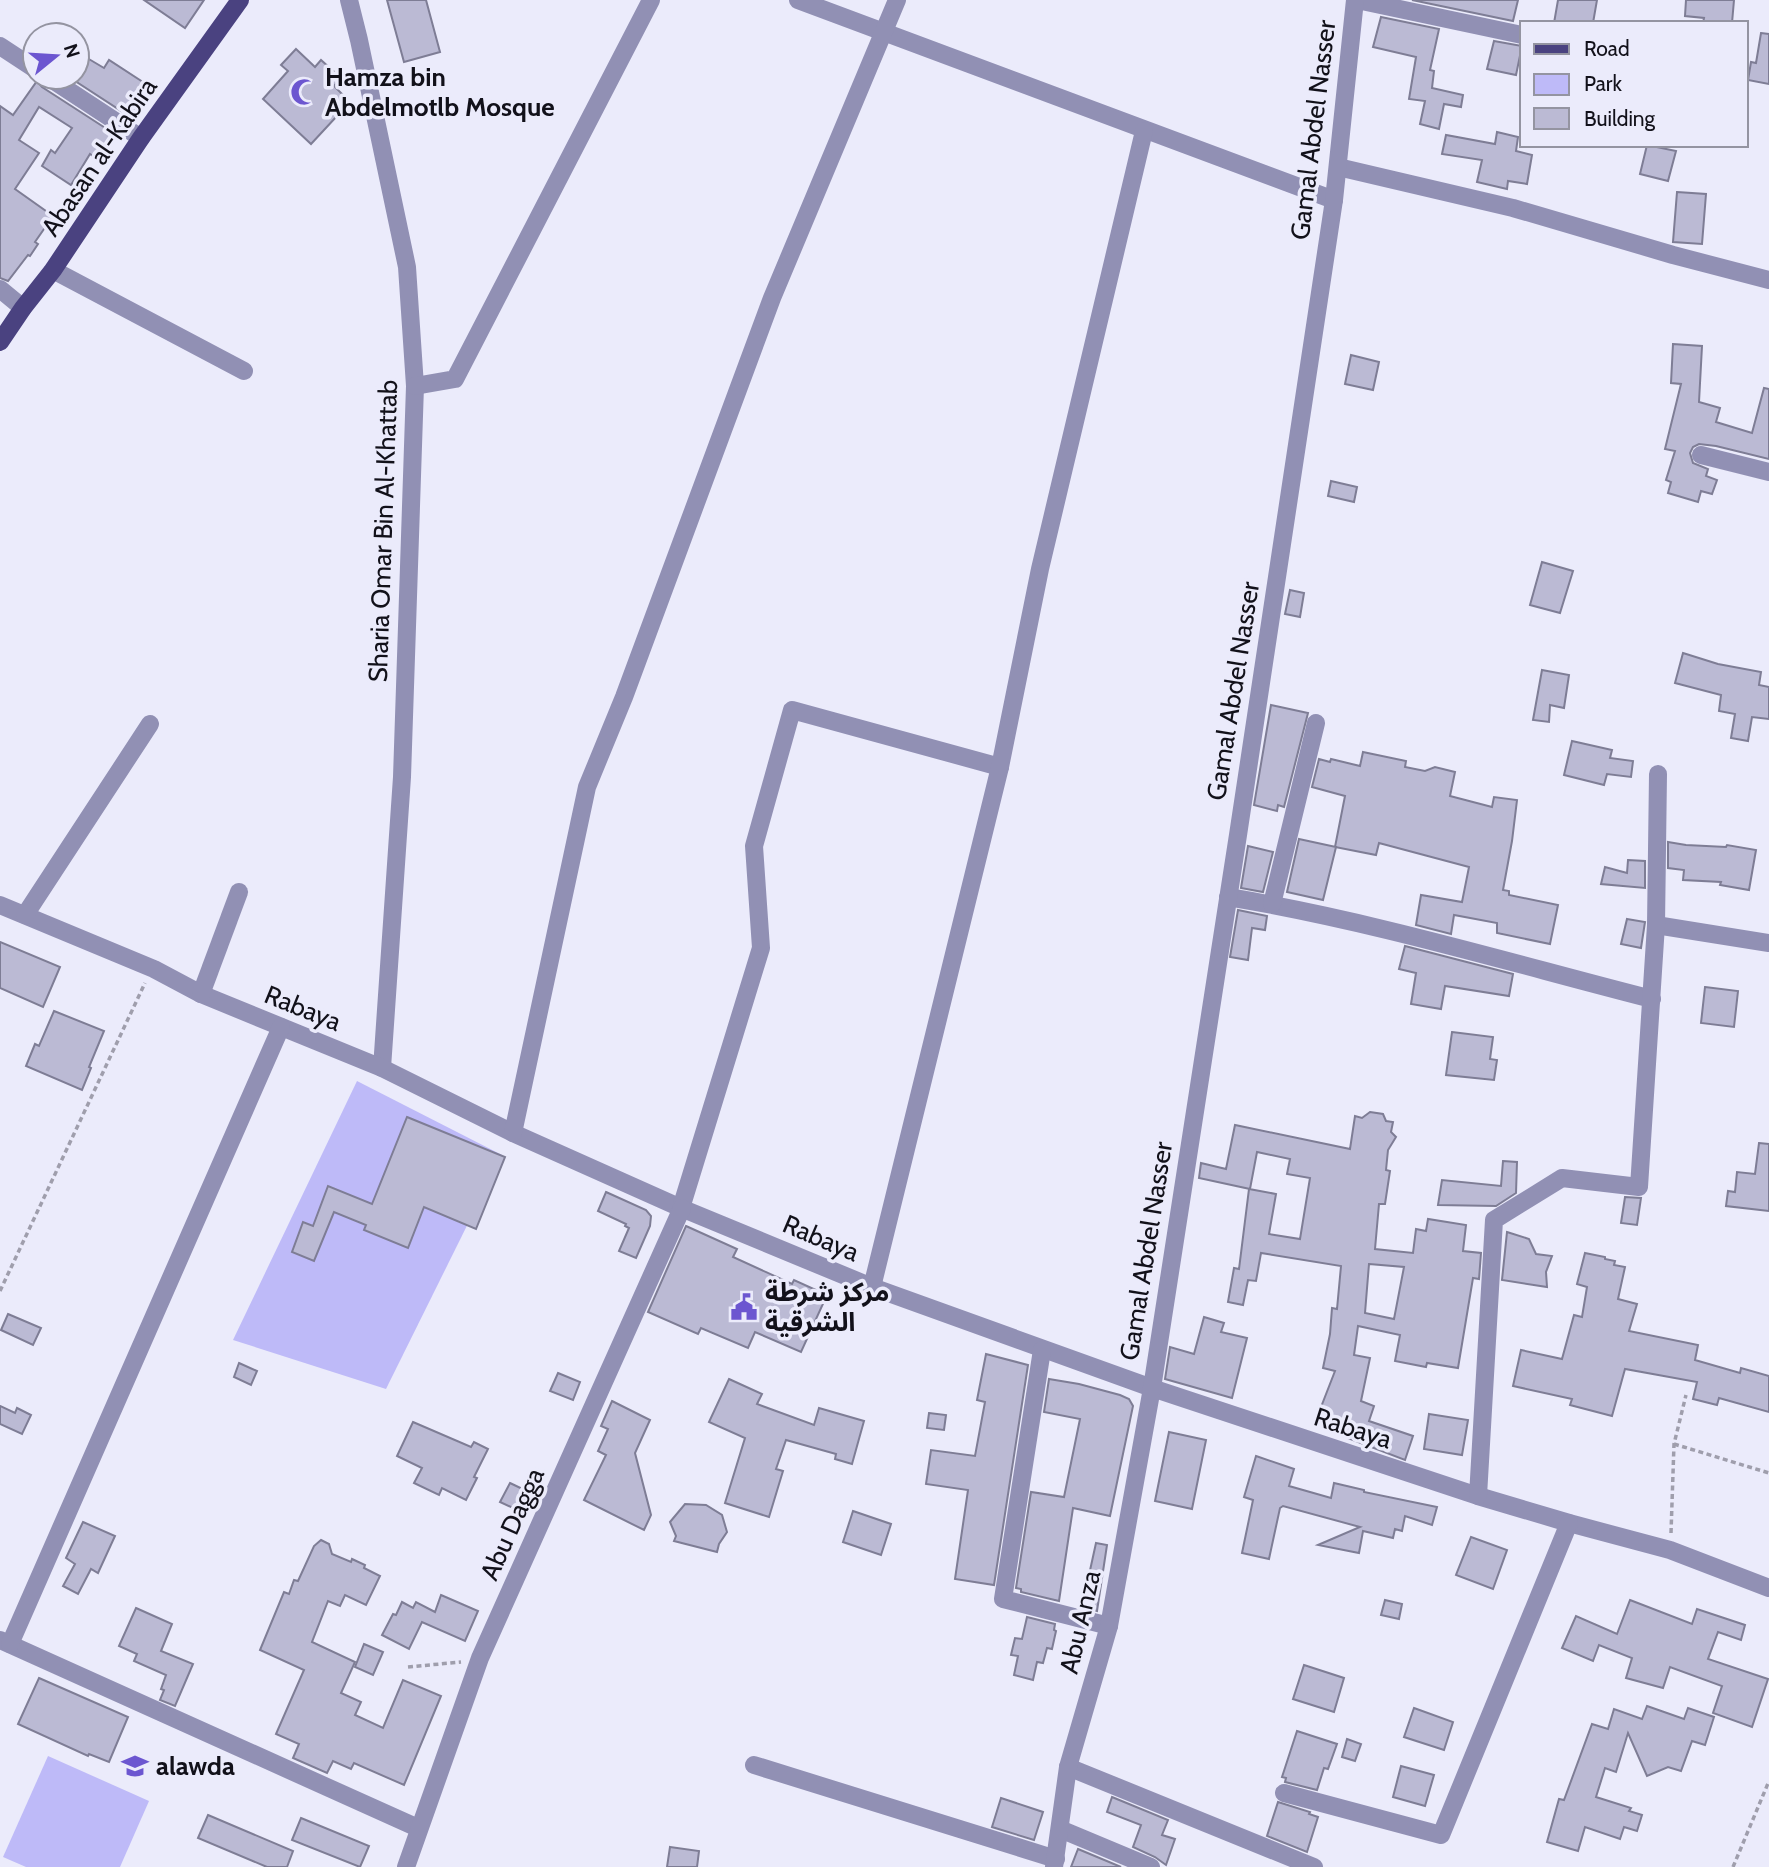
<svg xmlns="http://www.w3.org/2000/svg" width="1769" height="1867" font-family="Cabin,'Noto Sans Arabic',sans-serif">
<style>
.green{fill:#bebaf8}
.building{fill:#bbbad4;stroke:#7e7d95;stroke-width:2;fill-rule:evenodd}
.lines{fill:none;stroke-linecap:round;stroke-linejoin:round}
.path{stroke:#9f9eac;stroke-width:3.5;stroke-dasharray:5 3.5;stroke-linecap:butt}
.minor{stroke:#9190b4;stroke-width:18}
.major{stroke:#4a4280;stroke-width:18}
.labels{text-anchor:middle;stroke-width:7;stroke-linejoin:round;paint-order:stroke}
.poi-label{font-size:26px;font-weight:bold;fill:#12111a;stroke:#ebebfb;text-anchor:start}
.street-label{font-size:26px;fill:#12111a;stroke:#ebebfb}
</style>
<rect width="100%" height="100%" fill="#ebebfb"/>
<g class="green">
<path d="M 357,1081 L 502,1155 L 386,1389 L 233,1340 Z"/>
<path d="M 48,1756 L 149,1801 L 120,1867 L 26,1867 L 3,1857 Z"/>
</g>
<g class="building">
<path d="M 144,0 L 204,0 L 185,28 Z"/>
<path d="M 387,0 L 426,0 L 440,52 L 404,62 Z"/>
<path d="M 1412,0 L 1518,0 L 1513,21 Z"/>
<path d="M 1558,0 L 1597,0 L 1593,23 L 1554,23 Z"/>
<path d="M 1686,0 L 1734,0 L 1732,23 L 1703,23 L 1704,18 L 1685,16 Z"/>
<path d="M 1381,17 L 1439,29 L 1430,70 L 1434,71 L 1432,88 L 1463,95 L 1461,107 L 1444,104 L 1439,129 L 1420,124 L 1425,101 L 1409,99 L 1416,57 L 1373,47 Z"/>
<path d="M 1761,33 L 1769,34 L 1769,84 L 1748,80 L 1751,62 L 1756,63 Z"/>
<path d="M 1494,41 L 1522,46 L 1516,75 L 1487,69 Z"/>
<path d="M 296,49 L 315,67 L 321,60 L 341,78 L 334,86 L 350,102 L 311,144 L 263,99 L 288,71 L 281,65 Z"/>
<path d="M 77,52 L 104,68 L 109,60 L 149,86 L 129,116 L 69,77 L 77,77 Z"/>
<path d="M 37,81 L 42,87 L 113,133 L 96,158 L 90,154 L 71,185 L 42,166 L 51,150 L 55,153 L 72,128 L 39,107 L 19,140 L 39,153 L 15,189 L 53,216 L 35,242 L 38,244 L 30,256 L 28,255 L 8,281 L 0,278 L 0,106 L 13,115 Z"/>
<path d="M 1497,132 L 1518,137 L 1516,151 L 1532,155 L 1527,184 L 1508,181 L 1507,189 L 1477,182 L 1482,160 L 1442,154 L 1446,135 L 1495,144 Z"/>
<path d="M 1647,145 L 1676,151 L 1668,181 L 1640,174 Z"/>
<path d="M 1677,192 L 1706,194 L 1702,244 L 1673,242 Z"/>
<path d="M 1673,344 L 1702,346 L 1699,402 L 1720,408 L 1716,422 L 1752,433 L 1764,388 L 1769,389 L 1769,459 L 1716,446 L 1699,444 L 1693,447 L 1690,453 L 1693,463 L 1708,469 L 1706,476 L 1717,480 L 1712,494 L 1701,491 L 1698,502 L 1668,493 L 1671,482 L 1666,480 L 1675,451 L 1665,449 L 1681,384 L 1671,383 Z"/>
<path d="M 1351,355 L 1379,362 L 1373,390 L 1345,384 Z"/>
<path d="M 1331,481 L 1357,487 L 1354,502 L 1328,496 Z"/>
<path d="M 1542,562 L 1573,571 L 1560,613 L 1530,605 Z"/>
<path d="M 1290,590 L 1304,593 L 1300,617 L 1285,614 Z"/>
<path d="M 1683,653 L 1718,664 L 1761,672 L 1759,685 L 1769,687 L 1769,719 L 1752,717 L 1748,741 L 1731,738 L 1735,714 L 1719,711 L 1721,695 L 1675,683 Z"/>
<path d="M 1542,670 L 1569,675 L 1564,708 L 1550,705 L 1549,722 L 1533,720 Z"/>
<path d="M 1271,705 L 1308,713 L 1284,807 L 1278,805 L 1277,811 L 1254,805 Z"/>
<path d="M 1572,741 L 1612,750 L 1610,758 L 1633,761 L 1631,777 L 1607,774 L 1604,785 L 1564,775 Z"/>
<path d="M 1363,752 L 1406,761 L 1405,767 L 1425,771 L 1435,767 L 1455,772 L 1450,796 L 1492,807 L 1494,797 L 1517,800 L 1512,841 L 1503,890 L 1509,891 L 1509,895 L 1558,905 L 1550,944 L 1497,933 L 1497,923 L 1454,915 L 1451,934 L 1416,925 L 1421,895 L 1462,902 L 1469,867 L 1379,843 L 1376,855 L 1335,847 L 1345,796 L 1312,787 L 1319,759 L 1330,762 L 1331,759 L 1360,766 Z"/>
<path d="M 1299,839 L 1336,847 L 1323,900 L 1287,892 Z"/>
<path d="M 1668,842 L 1686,845 L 1726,847 L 1727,845 L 1756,850 L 1749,890 L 1720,885 L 1721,882 L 1683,880 L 1684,870 L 1668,868 Z"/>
<path d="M 1248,846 L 1273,852 L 1263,892 L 1241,888 Z"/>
<path d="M 1628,860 L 1645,861 L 1645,888 L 1601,884 L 1605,867 L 1627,873 Z"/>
<path d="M 1238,910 L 1267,916 L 1265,930 L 1252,928 L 1248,960 L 1230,957 Z"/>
<path d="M 1627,919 L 1645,922 L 1641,948 L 1621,944 Z"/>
<path d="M 0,942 L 60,967 L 43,1007 L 0,988 Z"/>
<path d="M 1405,946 L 1513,974 L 1509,996 L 1445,986 L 1441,1009 L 1411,1004 L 1416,973 L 1399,969 Z"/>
<path d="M 1705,987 L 1738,991 L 1734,1027 L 1701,1023 Z"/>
<path d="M 54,1011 L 104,1031 L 89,1067 L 91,1068 L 82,1090 L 26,1066 L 35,1044 L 39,1046 Z"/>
<path d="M 1452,1032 L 1493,1037 L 1490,1059 L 1497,1060 L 1494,1080 L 1446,1075 Z"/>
<path d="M 1370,1112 L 1383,1114 L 1386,1121 L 1393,1122 L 1391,1132 L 1396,1137 L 1388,1150 L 1386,1170 L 1390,1171 L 1385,1204 L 1379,1204 L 1375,1249 L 1413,1253 L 1416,1229 L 1426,1231 L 1428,1219 L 1466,1225 L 1463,1251 L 1481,1253 L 1479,1279 L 1473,1278 L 1458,1368 L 1427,1363 L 1426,1367 L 1395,1361 L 1400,1335 L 1358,1326 L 1354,1355 L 1370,1358 L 1361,1401 L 1374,1406 L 1369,1421 L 1413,1436 L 1405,1460 L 1324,1429 L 1326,1424 L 1316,1420 L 1335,1371 L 1323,1368 L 1330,1334 L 1332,1308 L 1337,1309 L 1341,1266 L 1261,1253 L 1256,1281 L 1248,1280 L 1243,1305 L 1228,1302 L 1234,1268 L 1239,1269 L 1249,1189 L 1276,1194 L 1269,1234 L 1300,1239 L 1310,1178 L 1287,1174 L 1290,1159 L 1257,1152 L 1250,1189 L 1199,1178 L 1201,1163 L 1226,1169 L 1235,1125 L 1350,1149 L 1355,1116 L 1362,1118 ZM 1369,1264 L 1404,1267 L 1394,1319 L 1365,1313 Z"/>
<path d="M 407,1117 L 505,1157 L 476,1229 L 424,1207 L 408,1248 L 364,1230 L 366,1225 L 334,1212 L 314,1261 L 292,1252 L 303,1222 L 313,1226 L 328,1186 L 372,1204 Z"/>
<path d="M 1759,1143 L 1769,1144 L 1769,1211 L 1726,1206 L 1728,1191 L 1735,1192 L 1737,1172 L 1755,1174 Z"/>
<path d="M 1503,1161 L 1517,1162 L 1516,1193 L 1496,1206 L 1438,1205 L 1442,1180 L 1501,1186 Z"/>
<path d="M 606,1192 L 646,1210 L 651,1216 L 650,1226 L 636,1258 L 619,1251 L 629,1228 L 625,1226 L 626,1224 L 598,1211 Z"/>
<path d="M 1625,1197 L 1641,1198 L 1637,1225 L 1621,1223 Z"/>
<path d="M 686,1226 L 737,1249 L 733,1257 L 792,1284 L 794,1280 L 827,1295 L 801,1352 L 755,1332 L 748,1348 L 701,1328 L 698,1334 L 648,1312 Z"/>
<path d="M 1507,1232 L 1529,1239 L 1536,1254 L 1552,1256 L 1546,1272 L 1547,1287 L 1502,1280 Z"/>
<path d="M 1585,1253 L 1605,1257 L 1605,1259 L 1615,1261 L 1614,1265 L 1625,1267 L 1618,1299 L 1637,1304 L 1629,1331 L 1698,1345 L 1695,1360 L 1740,1373 L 1741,1368 L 1769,1376 L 1769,1412 L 1719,1398 L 1717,1405 L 1693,1399 L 1697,1382 L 1625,1369 L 1612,1416 L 1570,1405 L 1572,1399 L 1513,1386 L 1521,1350 L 1562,1359 L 1574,1315 L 1582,1317 L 1587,1287 L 1577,1284 Z"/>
<path d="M 8,1314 L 41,1328 L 33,1345 L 1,1330 Z"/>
<path d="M 1204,1317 L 1224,1323 L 1221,1332 L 1247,1338 L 1232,1398 L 1165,1379 L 1170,1347 L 1194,1354 Z"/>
<path d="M 986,1354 L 1028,1365 L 994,1585 L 955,1579 L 968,1490 L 926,1484 L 931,1450 L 975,1456 L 985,1402 L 977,1400 Z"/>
<path d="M 239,1363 L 257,1371 L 251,1385 L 234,1377 Z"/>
<path d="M 558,1373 L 580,1382 L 573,1400 L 550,1391 Z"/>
<path d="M 729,1379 L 762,1394 L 757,1404 L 814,1425 L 819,1408 L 864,1421 L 852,1464 L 835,1459 L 836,1454 L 786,1440 L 776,1469 L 783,1471 L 769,1517 L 725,1503 L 745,1438 L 709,1422 Z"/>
<path d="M 1049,1379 L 1079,1384 L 1120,1395 L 1129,1399 L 1133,1406 L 1110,1516 L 1073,1508 L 1059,1601 L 1021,1592 L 1021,1589 L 1016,1588 L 1031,1492 L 1064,1497 L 1080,1419 L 1044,1412 Z"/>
<path d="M 612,1401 L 650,1420 L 635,1453 L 651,1515 L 644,1530 L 584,1500 L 606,1455 L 598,1451 L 608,1429 L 601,1426 Z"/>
<path d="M 0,1406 L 15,1413 L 17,1408 L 31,1415 L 22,1434 L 0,1424 Z"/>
<path d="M 929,1413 L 946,1415 L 944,1430 L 927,1428 Z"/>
<path d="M 1429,1414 L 1468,1420 L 1462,1455 L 1424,1449 Z"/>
<path d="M 413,1422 L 471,1447 L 474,1442 L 488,1449 L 474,1477 L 477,1478 L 466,1500 L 442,1488 L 439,1495 L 414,1483 L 422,1468 L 397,1456 Z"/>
<path d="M 1169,1432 L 1206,1440 L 1192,1509 L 1155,1501 Z"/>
<path d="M 1256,1456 L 1294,1469 L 1289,1486 L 1331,1498 L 1334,1483 L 1364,1490 L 1364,1492 L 1437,1507 L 1432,1525 L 1405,1516 L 1402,1531 L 1395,1529 L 1393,1538 L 1363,1531 L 1359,1553 L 1318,1545 L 1360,1527 L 1283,1506 L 1280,1508 L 1269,1559 L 1242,1553 L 1253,1500 L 1244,1497 Z"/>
<path d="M 510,1483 L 531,1493 L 522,1512 L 500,1502 Z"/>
<path d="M 685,1504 L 706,1505 L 722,1515 L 727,1532 L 719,1544 L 717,1552 L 674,1541 L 676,1536 L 670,1522 Z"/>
<path d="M 853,1511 L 891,1524 L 881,1555 L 843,1542 Z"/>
<path d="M 83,1522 L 115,1536 L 98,1573 L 91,1569 L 78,1594 L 63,1586 L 75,1564 L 66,1558 Z"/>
<path d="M 1471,1537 L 1507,1550 L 1493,1589 L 1456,1575 Z"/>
<path d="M 321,1540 L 329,1544 L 332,1554 L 351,1562 L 352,1559 L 365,1565 L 364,1568 L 380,1576 L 366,1605 L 345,1595 L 340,1606 L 328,1601 L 312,1642 L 355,1662 L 341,1693 L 361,1702 L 355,1715 L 383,1728 L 403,1680 L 441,1696 L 404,1785 L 354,1763 L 351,1769 L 333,1761 L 327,1773 L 293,1758 L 299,1744 L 276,1734 L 304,1670 L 260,1650 L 284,1592 L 289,1594 L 294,1580 L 298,1581 L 314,1546 Z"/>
<path d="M 1096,1543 L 1107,1545 L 1097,1611 L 1082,1607 Z"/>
<path d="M 441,1595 L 478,1611 L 465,1641 L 422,1622 L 409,1649 L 382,1635 L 393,1614 L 396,1615 L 402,1602 L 413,1608 L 416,1602 L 435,1612 Z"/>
<path d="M 1385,1600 L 1402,1604 L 1399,1619 L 1381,1615 Z"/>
<path d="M 1630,1600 L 1692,1624 L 1697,1609 L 1745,1625 L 1741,1640 L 1718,1632 L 1708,1659 L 1768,1679 L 1752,1727 L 1713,1713 L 1722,1686 L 1670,1667 L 1663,1688 L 1626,1678 L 1632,1658 L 1599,1645 L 1593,1661 L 1562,1648 L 1576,1616 L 1617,1634 Z"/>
<path d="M 136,1608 L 172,1624 L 161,1651 L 193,1664 L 175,1706 L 160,1700 L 164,1690 L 161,1689 L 166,1675 L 134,1661 L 137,1654 L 119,1646 Z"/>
<path d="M 1027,1617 L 1055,1624 L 1054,1630 L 1056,1631 L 1052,1649 L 1047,1648 L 1043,1663 L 1037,1662 L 1033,1680 L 1014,1675 L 1018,1656 L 1011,1655 L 1015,1638 L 1022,1639 Z"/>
<path d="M 364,1644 L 383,1652 L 373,1675 L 355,1667 Z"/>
<path d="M 1304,1665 L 1344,1678 L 1334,1712 L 1293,1699 Z"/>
<path d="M 39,1678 L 128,1717 L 109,1762 L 89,1754 L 88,1756 L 18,1724 Z"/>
<path d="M 1647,1706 L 1684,1719 L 1688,1708 L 1714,1717 L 1705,1745 L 1692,1741 L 1681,1771 L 1668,1767 L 1647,1776 L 1628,1733 L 1616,1772 L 1605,1768 L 1596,1797 L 1631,1808 L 1629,1811 L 1642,1815 L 1637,1831 L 1624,1827 L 1620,1839 L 1585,1827 L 1578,1851 L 1547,1842 L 1559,1799 L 1564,1800 L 1592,1724 L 1608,1729 L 1614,1709 L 1642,1719 Z"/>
<path d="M 1414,1708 L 1453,1722 L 1444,1750 L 1404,1737 Z"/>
<path d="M 1297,1731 L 1337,1744 L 1328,1769 L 1324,1768 L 1317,1790 L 1285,1782 L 1286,1778 L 1282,1777 Z"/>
<path d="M 1347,1739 L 1361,1744 L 1355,1761 L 1342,1757 Z"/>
<path d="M 1401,1766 L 1434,1775 L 1425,1806 L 1393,1797 Z"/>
<path d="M 1112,1797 L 1168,1820 L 1162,1835 L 1175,1839 L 1166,1865 L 1155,1857 L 1133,1847 L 1141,1825 L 1107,1812 Z"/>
<path d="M 1001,1798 L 1043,1812 L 1034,1840 L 992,1827 Z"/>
<path d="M 1278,1802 L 1310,1812 L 1309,1814 L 1318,1817 L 1307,1852 L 1267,1836 Z"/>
<path d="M 208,1815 L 293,1851 L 287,1867 L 267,1867 L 198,1838 Z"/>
<path d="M 301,1818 L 369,1846 L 360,1867 L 292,1840 Z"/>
<path d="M 670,1847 L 699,1851 L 697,1867 L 667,1867 Z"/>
<path d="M 1078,1849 L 1121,1867 L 1071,1867 Z"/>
</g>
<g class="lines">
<g class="path">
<path d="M 0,1291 L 145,983"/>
<path d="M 1674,1444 L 1769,1473"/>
<path d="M 1671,1533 L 1674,1444 L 1686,1395"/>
<path d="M 408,1667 L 461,1662"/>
<path d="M 1733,1867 L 1769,1781"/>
</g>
<g class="minor">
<path d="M 349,0 L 359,40 L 407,267 L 415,386 L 402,777 L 382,1068"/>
<path d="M 798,0 L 1334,200"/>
<path d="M 1357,0 L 1522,35"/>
<path d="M 0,46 L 35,69"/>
<path d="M 48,77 L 141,138"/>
<path d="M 1338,167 L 1513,208 L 1673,255 L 1769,280"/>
<path d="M 53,270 L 244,371"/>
<path d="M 0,289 L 23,308"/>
<path d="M 415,386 L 455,379 L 651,0"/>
<path d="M 1701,455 L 1769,472"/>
<path d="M 1228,897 C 1372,921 1511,963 1652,999"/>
<path d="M 1272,904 L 1316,723"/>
<path d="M 0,905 L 154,969 L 201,994 L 382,1068 L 513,1133 L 681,1208 L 872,1287 L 1152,1388 L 1478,1496 L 1569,1523 L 1670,1550 L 1769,1588"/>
<path d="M 25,915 L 150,724"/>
<path d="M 1656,925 L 1769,943"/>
<path d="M 201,994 L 239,892"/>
<path d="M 513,1133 L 587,787 L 624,697 L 772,298 L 897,0"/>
<path d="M 681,1208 L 761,948 L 754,846 L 792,710 L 1000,767"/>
<path d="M 872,1287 L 1000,767 L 1040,569 L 1144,131"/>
<path d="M 1042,1350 L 1003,1599 L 1109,1626"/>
<path d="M 1478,1496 L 1494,1220 L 1562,1178 L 1639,1187 L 1656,925 L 1658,774"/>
<path d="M 0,1640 L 418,1828"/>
<path d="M 10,1644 L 281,1027"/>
<path d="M 754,1765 L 1056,1859"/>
<path d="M 1068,1767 L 1314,1867"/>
<path d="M 1284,1793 L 1441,1835 L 1569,1523"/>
<path d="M 1060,1829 L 1151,1867"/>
<path d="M 406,1867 L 480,1658 L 682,1208"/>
<path d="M 1054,1867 L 1068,1767 L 1109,1626 L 1152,1388 L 1238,835 L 1334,200 L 1355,0"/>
</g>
<path class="major" d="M 0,342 L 23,308 L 53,270 L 141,138 L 240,0"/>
</g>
<defs>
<symbol id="mosque-bare" viewBox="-9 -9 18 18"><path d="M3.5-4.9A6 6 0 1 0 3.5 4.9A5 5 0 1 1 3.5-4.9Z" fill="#6c56d0" stroke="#ebebfb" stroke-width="2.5" paint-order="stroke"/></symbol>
<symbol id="civic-bare" viewBox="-9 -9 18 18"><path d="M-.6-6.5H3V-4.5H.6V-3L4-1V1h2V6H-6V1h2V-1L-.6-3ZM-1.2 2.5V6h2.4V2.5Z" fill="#6c56d0" stroke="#ebebfb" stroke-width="2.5" paint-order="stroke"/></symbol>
<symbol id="school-bare" viewBox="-9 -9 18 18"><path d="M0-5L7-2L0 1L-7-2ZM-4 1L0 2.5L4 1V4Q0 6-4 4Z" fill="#6c56d0" stroke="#ebebfb" stroke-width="2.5" paint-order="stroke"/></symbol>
</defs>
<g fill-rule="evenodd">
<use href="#mosque-bare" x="285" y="73" width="38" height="38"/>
<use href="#civic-bare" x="725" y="1288" width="38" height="38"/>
<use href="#school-bare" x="116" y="1747" width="38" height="38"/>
</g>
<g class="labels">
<g class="poi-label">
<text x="325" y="86">Hamza bin<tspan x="325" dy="30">Abdelmotlb Mosque</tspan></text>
<text x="765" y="1301">مركز شرطة<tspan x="765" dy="30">الشرقية</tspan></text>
<text x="156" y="1775">alawda</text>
</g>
<g class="street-label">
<text transform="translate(1313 130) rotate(-83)" y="9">Gamal Abdel Nasser</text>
<text transform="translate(99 157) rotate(-56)" y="9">Abasan al-Kabira</text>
<text transform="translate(383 531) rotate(-88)" y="9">Sharia Omar Bin Al-Khattab</text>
<text transform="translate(1233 691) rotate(-81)" y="9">Gamal Abdel Nasser</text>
<text transform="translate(303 1008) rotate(22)" y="9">Rabaya</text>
<text transform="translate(821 1238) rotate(23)" y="9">Rabaya</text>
<text transform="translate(1146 1251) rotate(-81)" y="9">Gamal Abdel Nasser</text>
<text transform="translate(1353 1428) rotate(18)" y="9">Rabaya</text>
<text transform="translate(512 1524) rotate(-66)" y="9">Abu Dagga</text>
<text transform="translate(1080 1622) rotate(-77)" y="9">Abu Anza</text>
</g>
</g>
<rect x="1520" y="21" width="228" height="126" fill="#ebebfb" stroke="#9494a1" stroke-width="2"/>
<rect x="1534" y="44" width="35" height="10" fill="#4a4280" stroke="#9494a1" stroke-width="2"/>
<text x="1584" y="56" font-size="21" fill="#12111a">Road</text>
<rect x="1534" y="74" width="35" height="21" fill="#bebaf8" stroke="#9494a1" stroke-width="2"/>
<text x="1584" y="91" font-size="21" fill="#12111a">Park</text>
<rect x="1534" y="108" width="35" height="21" fill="#bbbad4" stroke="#9494a1" stroke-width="2"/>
<text x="1584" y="126" font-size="21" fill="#12111a">Building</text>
<g transform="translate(56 56) rotate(72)"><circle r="33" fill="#ebebfb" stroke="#9494a1" stroke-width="2"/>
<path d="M0-5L12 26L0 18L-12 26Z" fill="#6c56d0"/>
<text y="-10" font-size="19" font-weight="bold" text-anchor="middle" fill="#12111a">N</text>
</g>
</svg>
